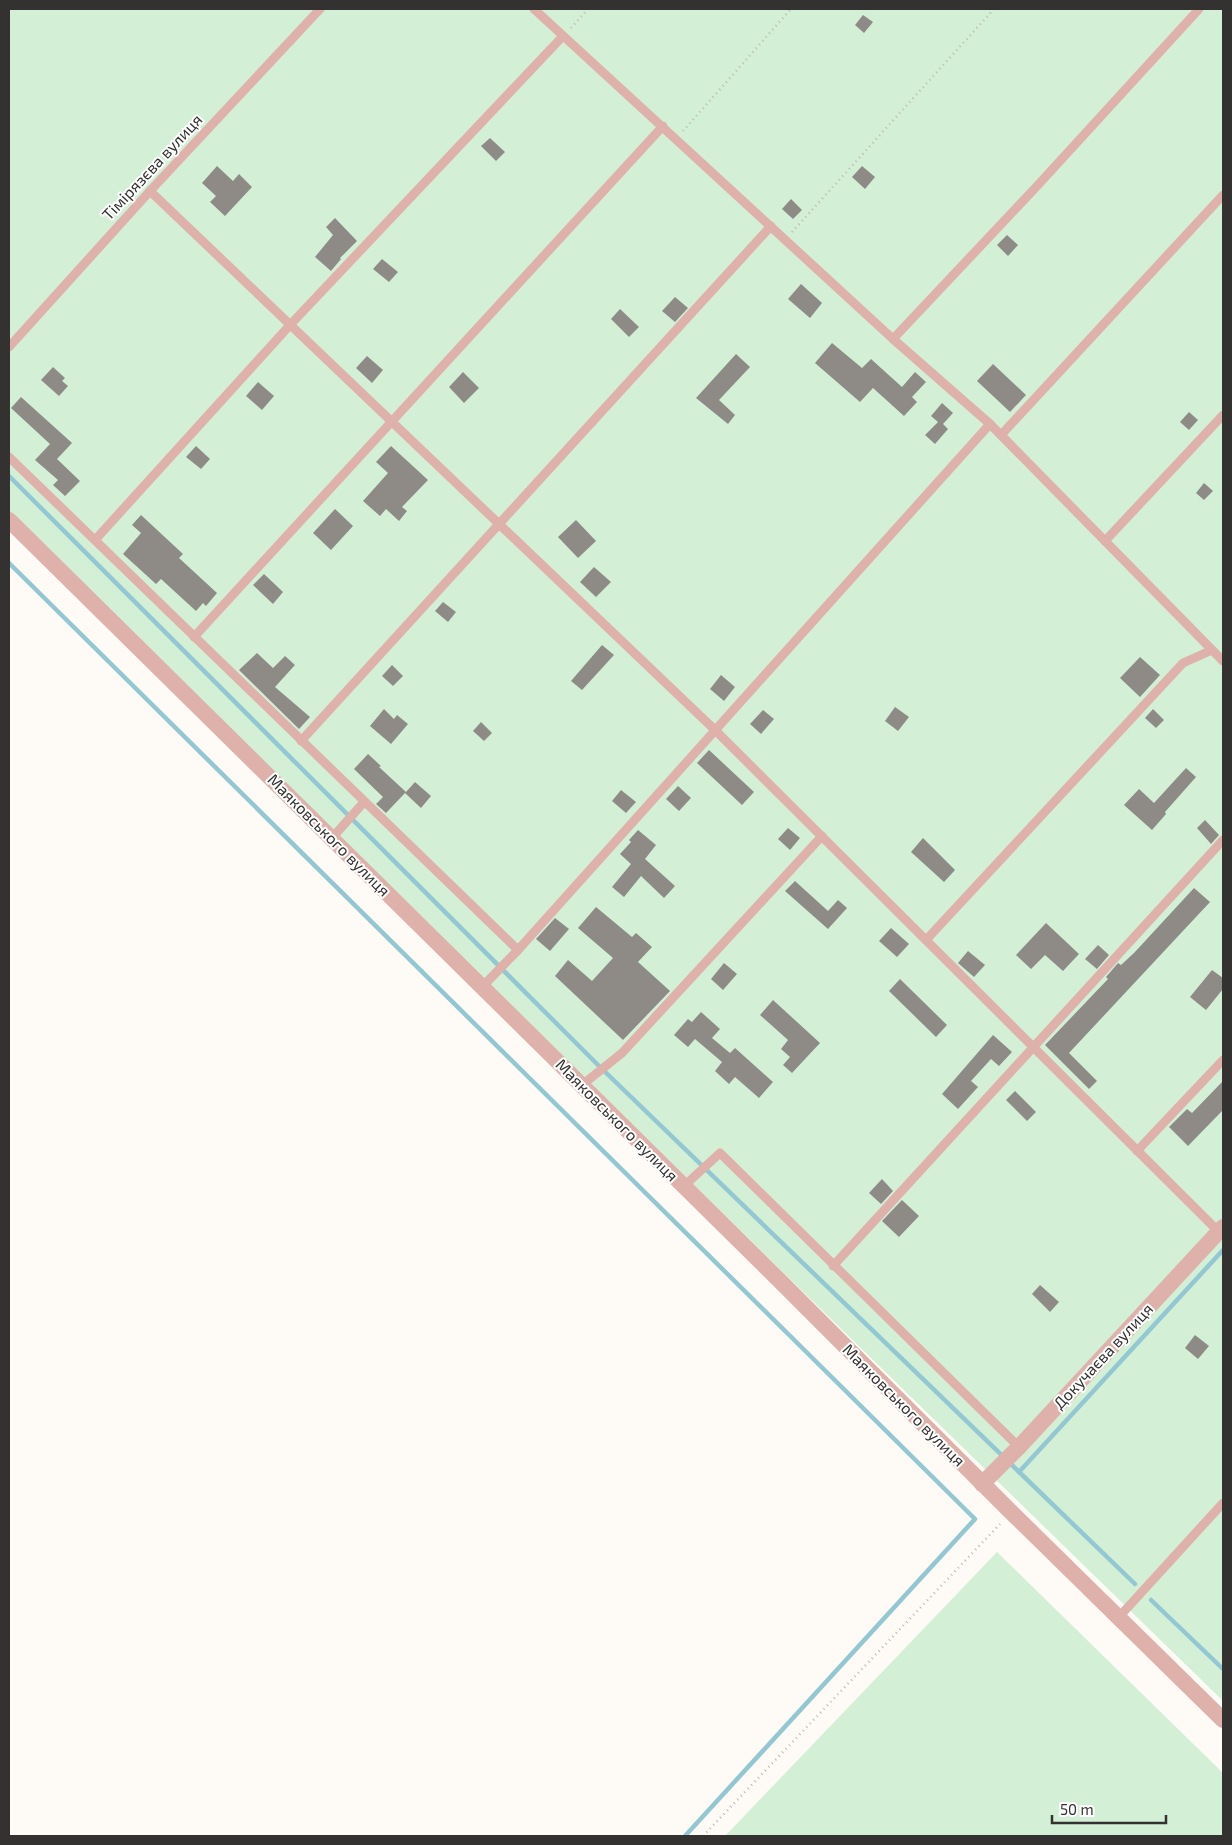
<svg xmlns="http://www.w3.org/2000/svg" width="1232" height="1845" font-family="'Exo 2',sans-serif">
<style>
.green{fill:#d3f0d6}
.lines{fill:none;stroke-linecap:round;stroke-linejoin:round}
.stream{stroke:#93c7d2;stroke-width:4.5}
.building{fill:#8e8b86}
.path{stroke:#bbb9b5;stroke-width:2.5;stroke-dasharray:1 4;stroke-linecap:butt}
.lane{stroke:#deb2ab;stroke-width:9}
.street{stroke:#deb2ab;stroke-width:16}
.labels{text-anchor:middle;stroke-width:4;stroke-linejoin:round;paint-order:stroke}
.street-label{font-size:16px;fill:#333230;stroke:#fff}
</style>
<rect width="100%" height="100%" fill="#fefbf6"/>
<g class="green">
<path d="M 9,9 L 1223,9 L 1223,1701 L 9,518 Z"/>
<path d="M 997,1552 L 1223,1773 L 1223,1836 L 725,1836 Z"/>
</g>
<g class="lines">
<g class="stream">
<path d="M 9,476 L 599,1066 L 1135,1584"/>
<path d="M 9,563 L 975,1519 L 685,1836"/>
<path d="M 1019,1472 L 1223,1250"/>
<path d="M 1151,1600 L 1223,1669"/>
</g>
</g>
<g class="building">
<path d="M 863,15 L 873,22 L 864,33 L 855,25 Z"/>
<path d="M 490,138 L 505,152 L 496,161 L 481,146 Z"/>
<path d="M 217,166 L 233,181 L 239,174 L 252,187 L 225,216 L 210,202 L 216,196 L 202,183 Z"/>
<path d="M 862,166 L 875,177 L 865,189 L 852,177 Z"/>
<path d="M 791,199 L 802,210 L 793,219 L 782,209 Z"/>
<path d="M 335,218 L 357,241 L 340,258 L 341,259 L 331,271 L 315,257 L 333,235 L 326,227 Z"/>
<path d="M 1007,235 L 1018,245 L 1008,256 L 997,245 Z"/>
<path d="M 382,259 L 398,272 L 389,282 L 373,269 Z"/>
<path d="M 801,284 L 822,303 L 810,318 L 788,299 Z"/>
<path d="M 675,297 L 688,308 L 675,322 L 662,311 Z"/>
<path d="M 620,309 L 639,327 L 629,337 L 611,319 Z"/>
<path d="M 832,343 L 862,368 L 871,359 L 902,387 L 915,372 L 926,382 L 912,397 L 917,402 L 904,416 L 873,388 L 860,402 L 815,363 Z"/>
<path d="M 736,354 L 750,367 L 719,400 L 735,415 L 728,424 L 696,398 Z"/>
<path d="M 367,356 L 383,370 L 372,383 L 356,368 Z"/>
<path d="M 993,364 L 1026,395 L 1010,412 L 977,381 Z"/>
<path d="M 53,367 L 65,378 L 62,381 L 68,386 L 59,396 L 41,380 Z"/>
<path d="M 463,372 L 479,388 L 464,403 L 449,387 Z"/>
<path d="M 258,382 L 274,396 L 262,410 L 246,396 Z"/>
<path d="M 21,397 L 72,443 L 57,459 L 80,481 L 65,496 L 53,485 L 58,480 L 35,460 L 50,444 L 11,408 Z"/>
<path d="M 942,403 L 953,413 L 943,424 L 948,429 L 935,444 L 925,435 L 938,422 L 931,416 Z"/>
<path d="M 1189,412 L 1198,420 L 1189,430 L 1180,422 Z"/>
<path d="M 196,446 L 210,459 L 201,469 L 186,457 Z"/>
<path d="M 391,446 L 428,480 L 402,507 L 407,511 L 399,521 L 386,509 L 380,516 L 363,501 L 388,473 L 376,462 Z"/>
<path d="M 1204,483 L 1213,491 L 1204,500 L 1196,493 Z"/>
<path d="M 335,509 L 353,526 L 331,550 L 313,533 Z"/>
<path d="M 141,515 L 183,554 L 179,558 L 217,593 L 206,606 L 203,603 L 196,611 L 161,579 L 156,584 L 123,554 L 141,533 L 132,525 Z"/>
<path d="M 576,520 L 596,541 L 578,558 L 558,537 Z"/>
<path d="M 594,567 L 611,582 L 596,597 L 580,582 Z"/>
<path d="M 264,574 L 283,592 L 273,604 L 253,585 Z"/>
<path d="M 443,602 L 456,612 L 448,622 L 435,611 Z"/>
<path d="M 602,645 L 614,655 L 582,690 L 571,681 Z"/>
<path d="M 257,653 L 273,668 L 285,656 L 295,665 L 275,687 L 310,717 L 299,729 L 239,670 Z"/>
<path d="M 1140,657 L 1160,675 L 1140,697 L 1120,678 Z"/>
<path d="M 392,665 L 403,676 L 393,686 L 382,676 Z"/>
<path d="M 721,675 L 735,687 L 724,701 L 710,689 Z"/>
<path d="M 895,707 L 909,717 L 898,731 L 885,721 Z"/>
<path d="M 384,709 L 394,719 L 397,715 L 408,724 L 391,744 L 370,726 Z"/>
<path d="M 1153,709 L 1164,720 L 1156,728 L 1145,718 Z"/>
<path d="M 763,710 L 774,719 L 761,734 L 750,724 Z"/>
<path d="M 481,722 L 492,733 L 484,741 L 473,731 Z"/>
<path d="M 709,750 L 754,792 L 742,805 L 697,763 Z"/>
<path d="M 368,754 L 381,766 L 379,767 L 406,792 L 415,782 L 431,796 L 421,808 L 405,793 L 386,813 L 376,804 L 383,797 L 354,769 Z"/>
<path d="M 1186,768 L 1196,777 L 1165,812 L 1166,814 L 1152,830 L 1124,805 L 1139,789 L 1154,803 Z"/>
<path d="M 678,786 L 691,798 L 679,811 L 666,799 Z"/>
<path d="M 621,790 L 636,802 L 626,813 L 612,801 Z"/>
<path d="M 1205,820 L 1219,835 L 1211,844 L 1197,828 Z"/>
<path d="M 788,828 L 800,838 L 790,850 L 778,839 Z"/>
<path d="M 638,830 L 656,845 L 645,859 L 675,886 L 664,898 L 641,876 L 624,897 L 612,887 L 631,864 L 620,854 L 631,842 L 629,840 Z"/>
<path d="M 923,838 L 955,870 L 944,882 L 911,852 Z"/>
<path d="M 795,881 L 828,911 L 838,900 L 847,908 L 828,929 L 785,891 Z"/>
<path d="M 1194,888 L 1210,902 L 1069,1053 L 1097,1081 L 1089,1089 L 1045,1045 L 1108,979 L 1106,977 L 1118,963 L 1121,965 L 1134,953 Z"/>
<path d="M 596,907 L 632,937 L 636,933 L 652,947 L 638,962 L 670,991 L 623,1040 L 555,976 L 568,960 L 592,981 L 613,958 L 578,928 Z"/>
<path d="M 555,918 L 569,929 L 550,951 L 536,939 Z"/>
<path d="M 1046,923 L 1079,954 L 1063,971 L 1045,955 L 1031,969 L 1016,955 Z"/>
<path d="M 891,928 L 909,944 L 897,957 L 879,941 Z"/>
<path d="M 1098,945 L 1109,955 L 1097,969 L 1085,959 Z"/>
<path d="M 968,951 L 985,965 L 974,977 L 958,963 Z"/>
<path d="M 724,963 L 737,974 L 723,990 L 711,979 Z"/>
<path d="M 1212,970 L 1223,978 L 1223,989 L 1206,1010 L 1190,997 Z"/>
<path d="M 900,979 L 947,1025 L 936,1037 L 889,991 Z"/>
<path d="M 773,1000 L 820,1043 L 792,1073 L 783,1065 L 790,1057 L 781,1049 L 788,1040 L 760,1015 Z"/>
<path d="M 701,1012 L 720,1029 L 712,1038 L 730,1053 L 735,1048 L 773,1082 L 759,1098 L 735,1077 L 729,1084 L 715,1071 L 722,1062 L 695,1039 L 688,1047 L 674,1035 L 688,1019 L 692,1022 Z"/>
<path d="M 993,1035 L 1012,1052 L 999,1066 L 991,1059 L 971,1081 L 978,1087 L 958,1109 L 942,1094 Z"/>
<path d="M 1223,1081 L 1223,1110 L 1188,1146 L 1169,1127 L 1187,1109 L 1192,1113 Z"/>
<path d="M 1015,1091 L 1036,1112 L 1027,1121 L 1006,1100 Z"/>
<path d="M 882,1179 L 893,1191 L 881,1204 L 869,1193 Z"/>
<path d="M 902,1200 L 919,1216 L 899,1237 L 882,1221 Z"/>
<path d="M 1040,1285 L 1059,1302 L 1050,1312 L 1032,1294 Z"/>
<path d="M 1195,1335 L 1209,1346 L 1198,1359 L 1185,1348 Z"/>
</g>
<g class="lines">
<g class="path">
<path d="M 571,28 L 588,9"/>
<path d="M 683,131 L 791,9"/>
<path d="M 792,232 L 994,9"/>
<path d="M 703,1836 L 1000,1524"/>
</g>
<g class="lane">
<path d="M 534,9 L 893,339 L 990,424 L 1223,661"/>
<path d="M 150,191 L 715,730 L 1219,1232"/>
<path d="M 893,339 L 1038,185 L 1199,9"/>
<path d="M 9,347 L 150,191 L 320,9"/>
<path d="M 1001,435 L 1223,195"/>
<path d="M 9,457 L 518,950"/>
<path d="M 95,540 L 290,325 L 563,36"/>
<path d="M 1105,541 L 1223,415"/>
<path d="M 194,637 L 663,126"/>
<path d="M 301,741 L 771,226"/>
<path d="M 332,838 L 364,802"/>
<path d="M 926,940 L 1183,663 L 1212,650"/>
<path d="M 482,987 L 518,950 L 990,424"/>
<path d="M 582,1085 L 622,1053 L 822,836"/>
<path d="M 1137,1151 L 1223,1060"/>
<path d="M 684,1186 L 720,1153 L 1019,1447"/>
<path d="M 833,1266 L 1223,840"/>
<path d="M 1119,1617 L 1223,1503"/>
</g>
<g class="street">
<path d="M 9,520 L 779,1280 L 1011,1512 L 1223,1720"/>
<path d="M 982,1484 L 1019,1447 L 1223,1227"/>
</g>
</g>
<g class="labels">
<g class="street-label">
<text transform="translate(152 167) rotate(-47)" y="6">Тімірязєва вулиця</text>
<text transform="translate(329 835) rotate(45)" y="6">Маяковського вулиця</text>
<text transform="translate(617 1120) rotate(45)" y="6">Маяковського вулиця</text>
<text transform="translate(1103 1356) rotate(-47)" y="6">Докучаєва вулиця</text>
<text transform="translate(904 1405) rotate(45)" y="6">Маяковського вулиця</text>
</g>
</g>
<rect width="1232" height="1845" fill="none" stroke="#333230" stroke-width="20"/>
<path d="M1052 1815v8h114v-8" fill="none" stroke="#333230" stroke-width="2.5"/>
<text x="1060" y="1815" font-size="15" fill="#333230" stroke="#ffffff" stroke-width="4" paint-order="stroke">50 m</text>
</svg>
